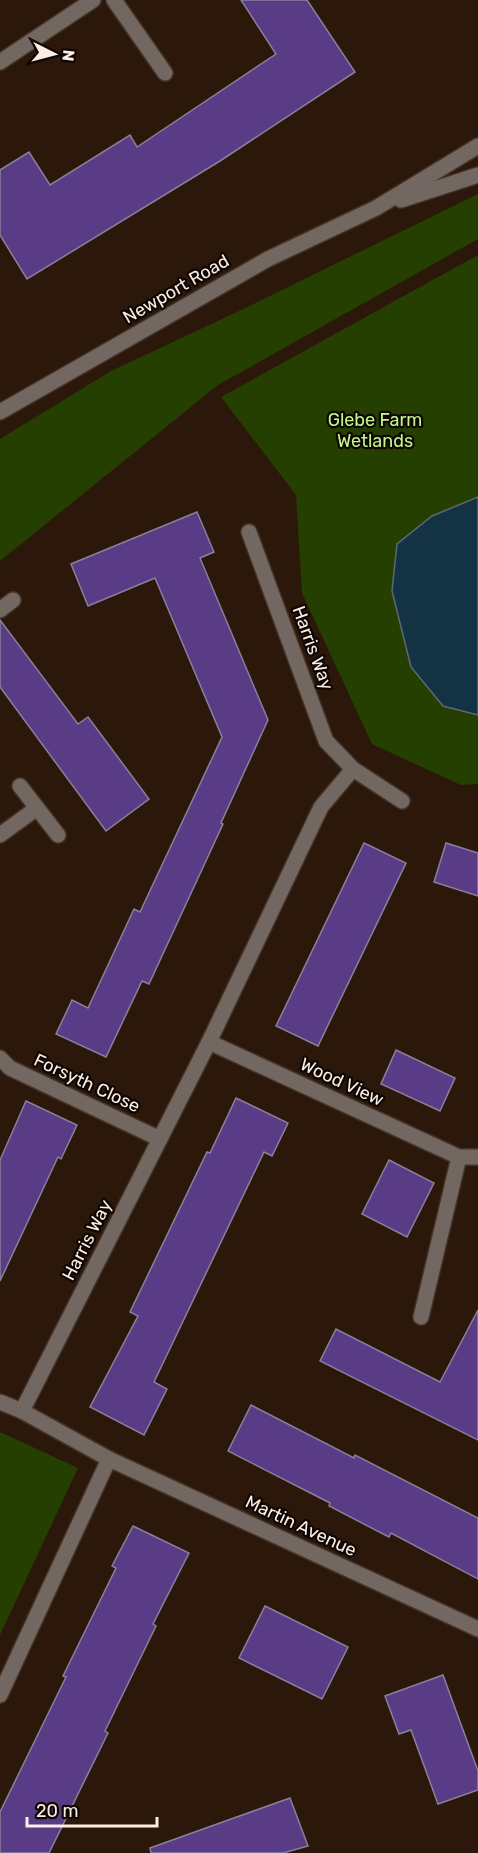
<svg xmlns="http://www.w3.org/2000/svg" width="478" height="1853" font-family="Rubik,sans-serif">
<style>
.green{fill:#253f00}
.water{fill:#133243;stroke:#596a74;stroke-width:1.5}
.building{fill:#5a3c86;stroke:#88819a;stroke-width:1.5}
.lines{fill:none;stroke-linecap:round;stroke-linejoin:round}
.minor-casing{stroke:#443225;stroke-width:18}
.minor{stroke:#726761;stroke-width:15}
.labels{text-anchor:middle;stroke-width:4.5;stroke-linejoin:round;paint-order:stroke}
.street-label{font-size:18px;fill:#fcede5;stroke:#0e0603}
.park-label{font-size:18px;fill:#c1f88a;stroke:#0e0603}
</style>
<rect width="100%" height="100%" fill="#2b180b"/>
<g class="green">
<path d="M 478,194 L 478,239 L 218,385 L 0,561 L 0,439 L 111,371 L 239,311 Z"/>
<path d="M 478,255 L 478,784 L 461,785 L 372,744 L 302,593 L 296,495 L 221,397 Z"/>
<path d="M 0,1432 L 78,1468 L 0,1635 Z"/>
</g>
<path class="water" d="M 478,497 L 478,715 L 443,706 L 411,667 L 392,591 L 397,544 L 432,516 Z"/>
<g class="building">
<path d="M 241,0 L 307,0 L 355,72 L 220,161 L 27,279 L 0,235 L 0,170 L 29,152 L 50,185 L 130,135 L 137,147 L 276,54 Z"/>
<path d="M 197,512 L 214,552 L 200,558 L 268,720 L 221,823 L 223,824 L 149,984 L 142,981 L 106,1057 L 56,1034 L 72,1000 L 88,1008 L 134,909 L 140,912 L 222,737 L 155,578 L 88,606 L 71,564 Z"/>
<path d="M 0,620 L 78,724 L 88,717 L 149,799 L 106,831 L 0,687 Z"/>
<path d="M 364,843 L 406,863 L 318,1046 L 276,1026 Z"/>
<path d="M 446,843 L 478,853 L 478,896 L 434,882 Z"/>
<path d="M 396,1050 L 455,1078 L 440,1111 L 381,1084 Z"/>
<path d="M 236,1098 L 288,1123 L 272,1156 L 264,1152 L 154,1382 L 167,1389 L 144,1435 L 90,1407 L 138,1316 L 130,1312 L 207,1152 L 210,1153 Z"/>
<path d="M 26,1101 L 77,1125 L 61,1159 L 58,1157 L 0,1281 L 0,1160 Z"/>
<path d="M 389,1160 L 434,1183 L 407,1237 L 362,1214 Z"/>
<path d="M 478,1310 L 478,1440 L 320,1361 L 336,1329 L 440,1382 Z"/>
<path d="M 251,1405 L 354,1458 L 355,1455 L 478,1518 L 478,1579 L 391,1533 L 389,1537 L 329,1506 L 330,1503 L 228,1451 Z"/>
<path d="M 133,1526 L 189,1553 L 153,1624 L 156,1626 L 105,1731 L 108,1733 L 49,1853 L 0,1853 L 0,1812 L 66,1677 L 63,1676 L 116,1568 L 112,1566 Z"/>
<path d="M 265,1606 L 348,1647 L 322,1699 L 239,1658 Z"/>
<path d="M 443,1675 L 478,1771 L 478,1790 L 438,1804 L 411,1730 L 399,1734 L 385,1696 Z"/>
<path d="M 290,1798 L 308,1846 L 283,1853 L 151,1853 L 150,1848 Z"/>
</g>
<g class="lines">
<defs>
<g id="minor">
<path d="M 114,0 L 165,73"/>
<path d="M 0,62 L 93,0"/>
<path d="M 401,200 L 478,175"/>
<path d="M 0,412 L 268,259 L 376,208 L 478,146"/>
<path d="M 249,532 L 326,741 L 353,769 L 402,801"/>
<path d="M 0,610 L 13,600"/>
<path d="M 20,786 L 58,835"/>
<path d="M 0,835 L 37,808"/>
<path d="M 209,1042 L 459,1157 L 478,1157"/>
<path d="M 0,1058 L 10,1068 L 160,1139"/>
<path d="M 421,1317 L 459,1157"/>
<path d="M 0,1402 L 22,1411"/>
<path d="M 109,1459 L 478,1629"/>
<path d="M 0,1695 L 109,1459 L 22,1411 L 209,1042 L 321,807 L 353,769"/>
</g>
</defs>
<use href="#minor" class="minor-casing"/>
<use href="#minor" class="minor"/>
</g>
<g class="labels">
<g class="street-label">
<text transform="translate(176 289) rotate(-30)" y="6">Newport Road</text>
<text transform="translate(313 648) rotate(70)" y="6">Harris Way</text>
<text transform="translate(342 1082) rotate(25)" y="6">Wood View</text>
<text transform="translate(87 1083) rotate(25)" y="6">Forsyth Close</text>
<text transform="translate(87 1240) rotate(-63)" y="6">Harris Way</text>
<text transform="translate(301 1526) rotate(25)" y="6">Martin Avenue</text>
</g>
<g class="park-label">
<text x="375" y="426">Glebe Farm<tspan x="375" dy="21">Wetlands</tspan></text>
</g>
</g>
<g transform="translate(54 54) rotate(96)" stroke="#0e0603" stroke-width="4.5" paint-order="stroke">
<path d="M0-4.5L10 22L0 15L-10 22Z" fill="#fcede5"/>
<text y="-9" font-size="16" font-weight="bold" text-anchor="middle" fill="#fcede5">N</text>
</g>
<path d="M27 1817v9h130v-9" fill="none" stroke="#fcede5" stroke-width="3"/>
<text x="36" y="1817" font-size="18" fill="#fcede5" stroke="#0e0603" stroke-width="4.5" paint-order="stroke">20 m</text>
</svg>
